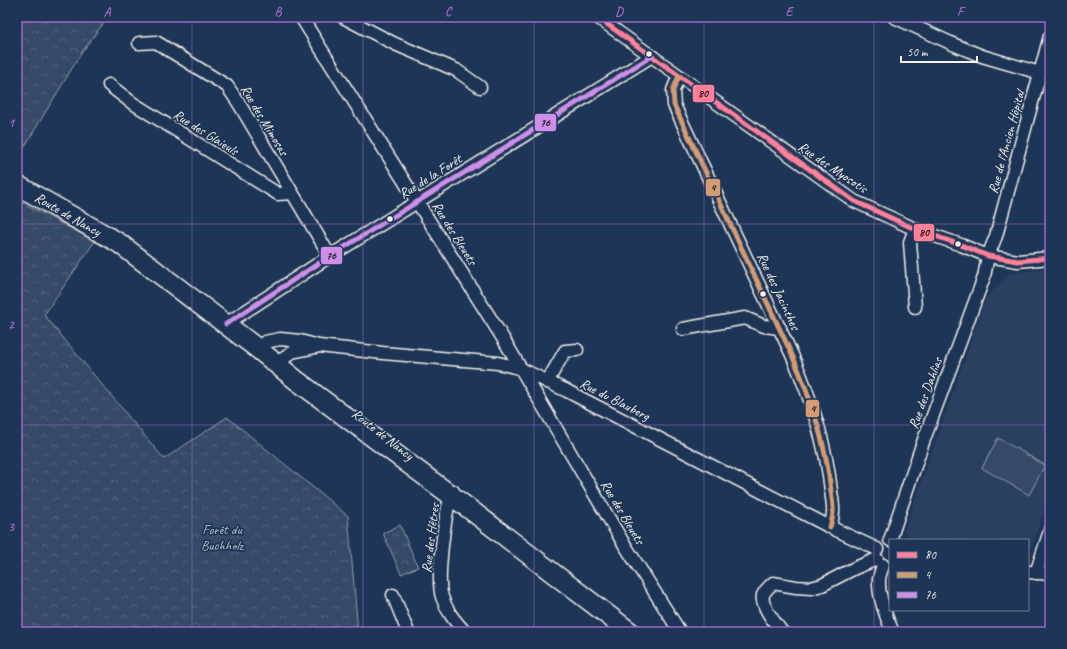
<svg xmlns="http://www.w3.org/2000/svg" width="1067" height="649" font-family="Caveat,sans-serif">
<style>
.built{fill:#2a4060}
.forest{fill:url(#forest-crowns);stroke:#949ea8}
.pitch{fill:#354a67;stroke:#949ea8}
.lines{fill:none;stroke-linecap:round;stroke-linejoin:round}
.street-casing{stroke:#f4f1e8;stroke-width:15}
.primary-casing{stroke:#f4f1e8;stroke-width:22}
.street{stroke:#1d3557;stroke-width:12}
.primary{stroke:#1d3557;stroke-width:19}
.bus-1-casing{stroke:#1d3557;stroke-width:8}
.bus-2-casing{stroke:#1d3557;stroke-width:8}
.bus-3-casing{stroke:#1d3557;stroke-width:8}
.bus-1{stroke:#ff8098;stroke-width:5}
.bus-2{stroke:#d39c74;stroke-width:5}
.bus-3{stroke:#ce8fe9;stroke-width:5}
.grid{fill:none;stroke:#9f67cb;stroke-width:1;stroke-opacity:0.55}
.bus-dot{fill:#f4f1e8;stroke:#1d3557;stroke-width:1.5}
.labels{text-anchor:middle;stroke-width:3.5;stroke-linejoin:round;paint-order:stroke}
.street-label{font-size:14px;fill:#f4f1e8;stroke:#1d3557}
.park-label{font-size:14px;fill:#bbbfc1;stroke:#1d3557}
.line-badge{stroke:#1d3557;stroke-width:1.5}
.pale-badge-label{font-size:11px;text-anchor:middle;font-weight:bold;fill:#111}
.neatline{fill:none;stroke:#9f67cb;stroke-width:1.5}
.grid-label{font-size:13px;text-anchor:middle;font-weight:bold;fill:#9f67cb}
</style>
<defs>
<pattern id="forest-crowns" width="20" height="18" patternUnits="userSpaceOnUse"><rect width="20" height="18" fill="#354a67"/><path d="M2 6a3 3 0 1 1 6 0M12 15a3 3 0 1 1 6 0" fill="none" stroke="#53657d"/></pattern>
</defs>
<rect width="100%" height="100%" fill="#1d3557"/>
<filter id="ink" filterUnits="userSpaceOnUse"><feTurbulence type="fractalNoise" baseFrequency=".025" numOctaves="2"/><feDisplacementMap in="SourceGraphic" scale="8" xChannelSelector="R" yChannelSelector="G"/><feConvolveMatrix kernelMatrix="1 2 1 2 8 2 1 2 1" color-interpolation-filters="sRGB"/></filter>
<g filter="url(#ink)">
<path class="built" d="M 1050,268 L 1050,494 L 1032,546 L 1028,547 L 1028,540 L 910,540 L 904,531 L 986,298 L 1009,273 Z"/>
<g class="forest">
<path d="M 17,17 L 108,17 L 82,52 L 17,159 Z"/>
<path d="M 17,200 L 95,241 L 44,315 L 164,459 L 227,417 L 348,516 L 358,632 L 17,632 Z"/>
<path d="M 400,525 L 418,567 L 401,574 L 383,533 Z"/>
</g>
<path class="pitch" d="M 998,438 L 1045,465 L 1029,495 L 982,468 Z"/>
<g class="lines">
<defs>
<g id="street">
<path d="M 301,17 L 504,340 L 621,539 L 680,632"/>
<path d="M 343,17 L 395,44 L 456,70 L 480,87"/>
<path d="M 597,17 L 854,201 L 915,229 L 961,245 L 988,256 L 1018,261 L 1050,258"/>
<path d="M 894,17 L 955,45 L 982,56 L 1040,73"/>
<path d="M 139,43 L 156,42 L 227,86 L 238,102 L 330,256"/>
<path d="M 679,76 L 673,90 L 674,105 L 792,355 C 811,398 826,443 831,491 C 833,505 835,513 830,527"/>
<path d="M 109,85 L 131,102 L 278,194 L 291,193"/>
<path d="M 915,229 L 910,242 L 915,307"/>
<path d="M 226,324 L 330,256 L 652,56"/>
<path d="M 683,329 L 745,318 L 764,326 L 780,328"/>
<path d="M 258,349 L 265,342 L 280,339 L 300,341 L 319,346 L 383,353 L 498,363 L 519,368 L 567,391 L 830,527 L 877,549"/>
<path d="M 277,364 L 292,352 L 316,347"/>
<path d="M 547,382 L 565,351 L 577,350"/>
<path d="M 453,491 C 445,508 436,579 442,597 C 447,612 454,620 465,632"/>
<path d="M 890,540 L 922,445 L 984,277 L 988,256 L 996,236 L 1050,36"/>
<path d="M 883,565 C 882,570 879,575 879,580 C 878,595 886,618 893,632"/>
<path d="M 1029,572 L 1050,574"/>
<path d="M 1036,573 L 1050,531"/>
<path d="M 393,595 L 408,632"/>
<path d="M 782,632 C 776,624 760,605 763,595 C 765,590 769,587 773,583 L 796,587 L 811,588 L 822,585 L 855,568 L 877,559"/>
</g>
<path id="primary" d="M 17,185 L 119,243 L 258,349 L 296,380 L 472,511 L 630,632"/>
</defs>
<use href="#street" class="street-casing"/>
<use href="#primary" class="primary-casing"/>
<use href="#street" class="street"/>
<use href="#primary" class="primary"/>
<defs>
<path id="bus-1" d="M 597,17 L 854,201 L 915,229 L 961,245 L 988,256 L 1018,261 L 1050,258"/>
<path id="bus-2" d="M 679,76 L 673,90 L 674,105 L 792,355 C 811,398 826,443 831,491 C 833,505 835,513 830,527"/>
<path id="bus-3" d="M 226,324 L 330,256 L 652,56"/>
</defs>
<use href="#bus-1" class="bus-1-casing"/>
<use href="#bus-2" class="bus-2-casing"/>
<use href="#bus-3" class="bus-3-casing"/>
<use href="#bus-1" class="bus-1"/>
<use href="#bus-2" class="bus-2"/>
<use href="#bus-3" class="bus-3"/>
</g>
</g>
<path class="grid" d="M 192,17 L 192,632M 363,17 L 363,632M 534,17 L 534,632M 704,17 L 704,632M 874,17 L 874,632M 17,224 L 1050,224M 17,425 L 1050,425"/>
<g class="bus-dot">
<circle cx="649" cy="54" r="3.5"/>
<circle cx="390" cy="219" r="3.5"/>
<circle cx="958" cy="244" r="3.5"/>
<circle cx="763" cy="294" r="3.5"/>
</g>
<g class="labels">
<g class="street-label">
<text transform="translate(265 120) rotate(59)" y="5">Rue des Mimosas</text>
<text transform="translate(206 132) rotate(32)" y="5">Rue des Glaieuls</text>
<text transform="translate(1006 142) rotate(-75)" y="5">Rue de l'Ancien Hôpital</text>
<text transform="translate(833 167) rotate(34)" y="5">Rue des Myosotis</text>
<text transform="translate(430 176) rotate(-32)" y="5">Rue de la Forêt</text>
<text transform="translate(68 214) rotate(30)" y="5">Route de Nancy</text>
<text transform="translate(455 233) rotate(58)" y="5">Rue des Bleuets</text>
<text transform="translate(779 291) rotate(65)" y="5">Rue des Jacinthes</text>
<text transform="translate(925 393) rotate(-70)" y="5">Rue des Dahlias</text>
<text transform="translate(615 399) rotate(27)" y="5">Rue du Blauberg</text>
<text transform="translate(383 434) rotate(38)" y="5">Route de Nancy</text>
<text transform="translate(623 512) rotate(59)" y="5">Rue des Bleuets</text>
<text transform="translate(430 538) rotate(-83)" y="5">Rue des Hêtres</text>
</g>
<g class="park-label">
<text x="222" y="534">Forêt du<tspan x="222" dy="16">Buchholz</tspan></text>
</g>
</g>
<g class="line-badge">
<rect x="692" y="84" width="23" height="19" rx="4" fill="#ff8098"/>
<rect x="534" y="113" width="23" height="19" rx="4" fill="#ce8fe9"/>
<rect x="705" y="178" width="16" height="19" rx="4" fill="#d39c74"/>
<rect x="913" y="223" width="22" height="19" rx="4" fill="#ff8098"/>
<rect x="320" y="246" width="23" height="19" rx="4" fill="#ce8fe9"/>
<rect x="805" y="399" width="15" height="19" rx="4" fill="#d39c74"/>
</g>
<g class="pale-badge-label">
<text x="703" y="97">80</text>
<text x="545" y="126">76</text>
<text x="713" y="191">4</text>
<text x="924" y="236">80</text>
<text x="331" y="259">76</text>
<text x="813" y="412">4</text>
</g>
<rect width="1067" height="649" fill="none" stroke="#1d3557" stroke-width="44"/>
<rect x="889" y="539" width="140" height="72" fill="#1d3557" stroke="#738091"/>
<rect x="897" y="552" width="20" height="6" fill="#ff8098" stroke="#738091"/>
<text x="925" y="559" font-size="12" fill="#f4f1e8">80</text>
<rect x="897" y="572" width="20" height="6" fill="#d39c74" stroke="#738091"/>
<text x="925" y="579" font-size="12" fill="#f4f1e8">4</text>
<rect x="897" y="592" width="20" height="6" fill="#ce8fe9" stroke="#738091"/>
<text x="925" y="599" font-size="12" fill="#f4f1e8">76</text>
<path d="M901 56v6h76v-6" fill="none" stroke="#f4f1e8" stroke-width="2"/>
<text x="907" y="56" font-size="12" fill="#f4f1e8" stroke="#1d3557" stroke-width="3" paint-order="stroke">50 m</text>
<rect x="22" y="22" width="1023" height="605" class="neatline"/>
<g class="grid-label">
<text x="107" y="16">A</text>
<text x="278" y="16">B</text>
<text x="448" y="16">C</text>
<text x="619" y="16">D</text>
<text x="789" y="16">E</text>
<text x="960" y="16">F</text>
<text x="11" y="127">1</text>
<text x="11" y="329">2</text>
<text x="11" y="531">3</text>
</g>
</svg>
